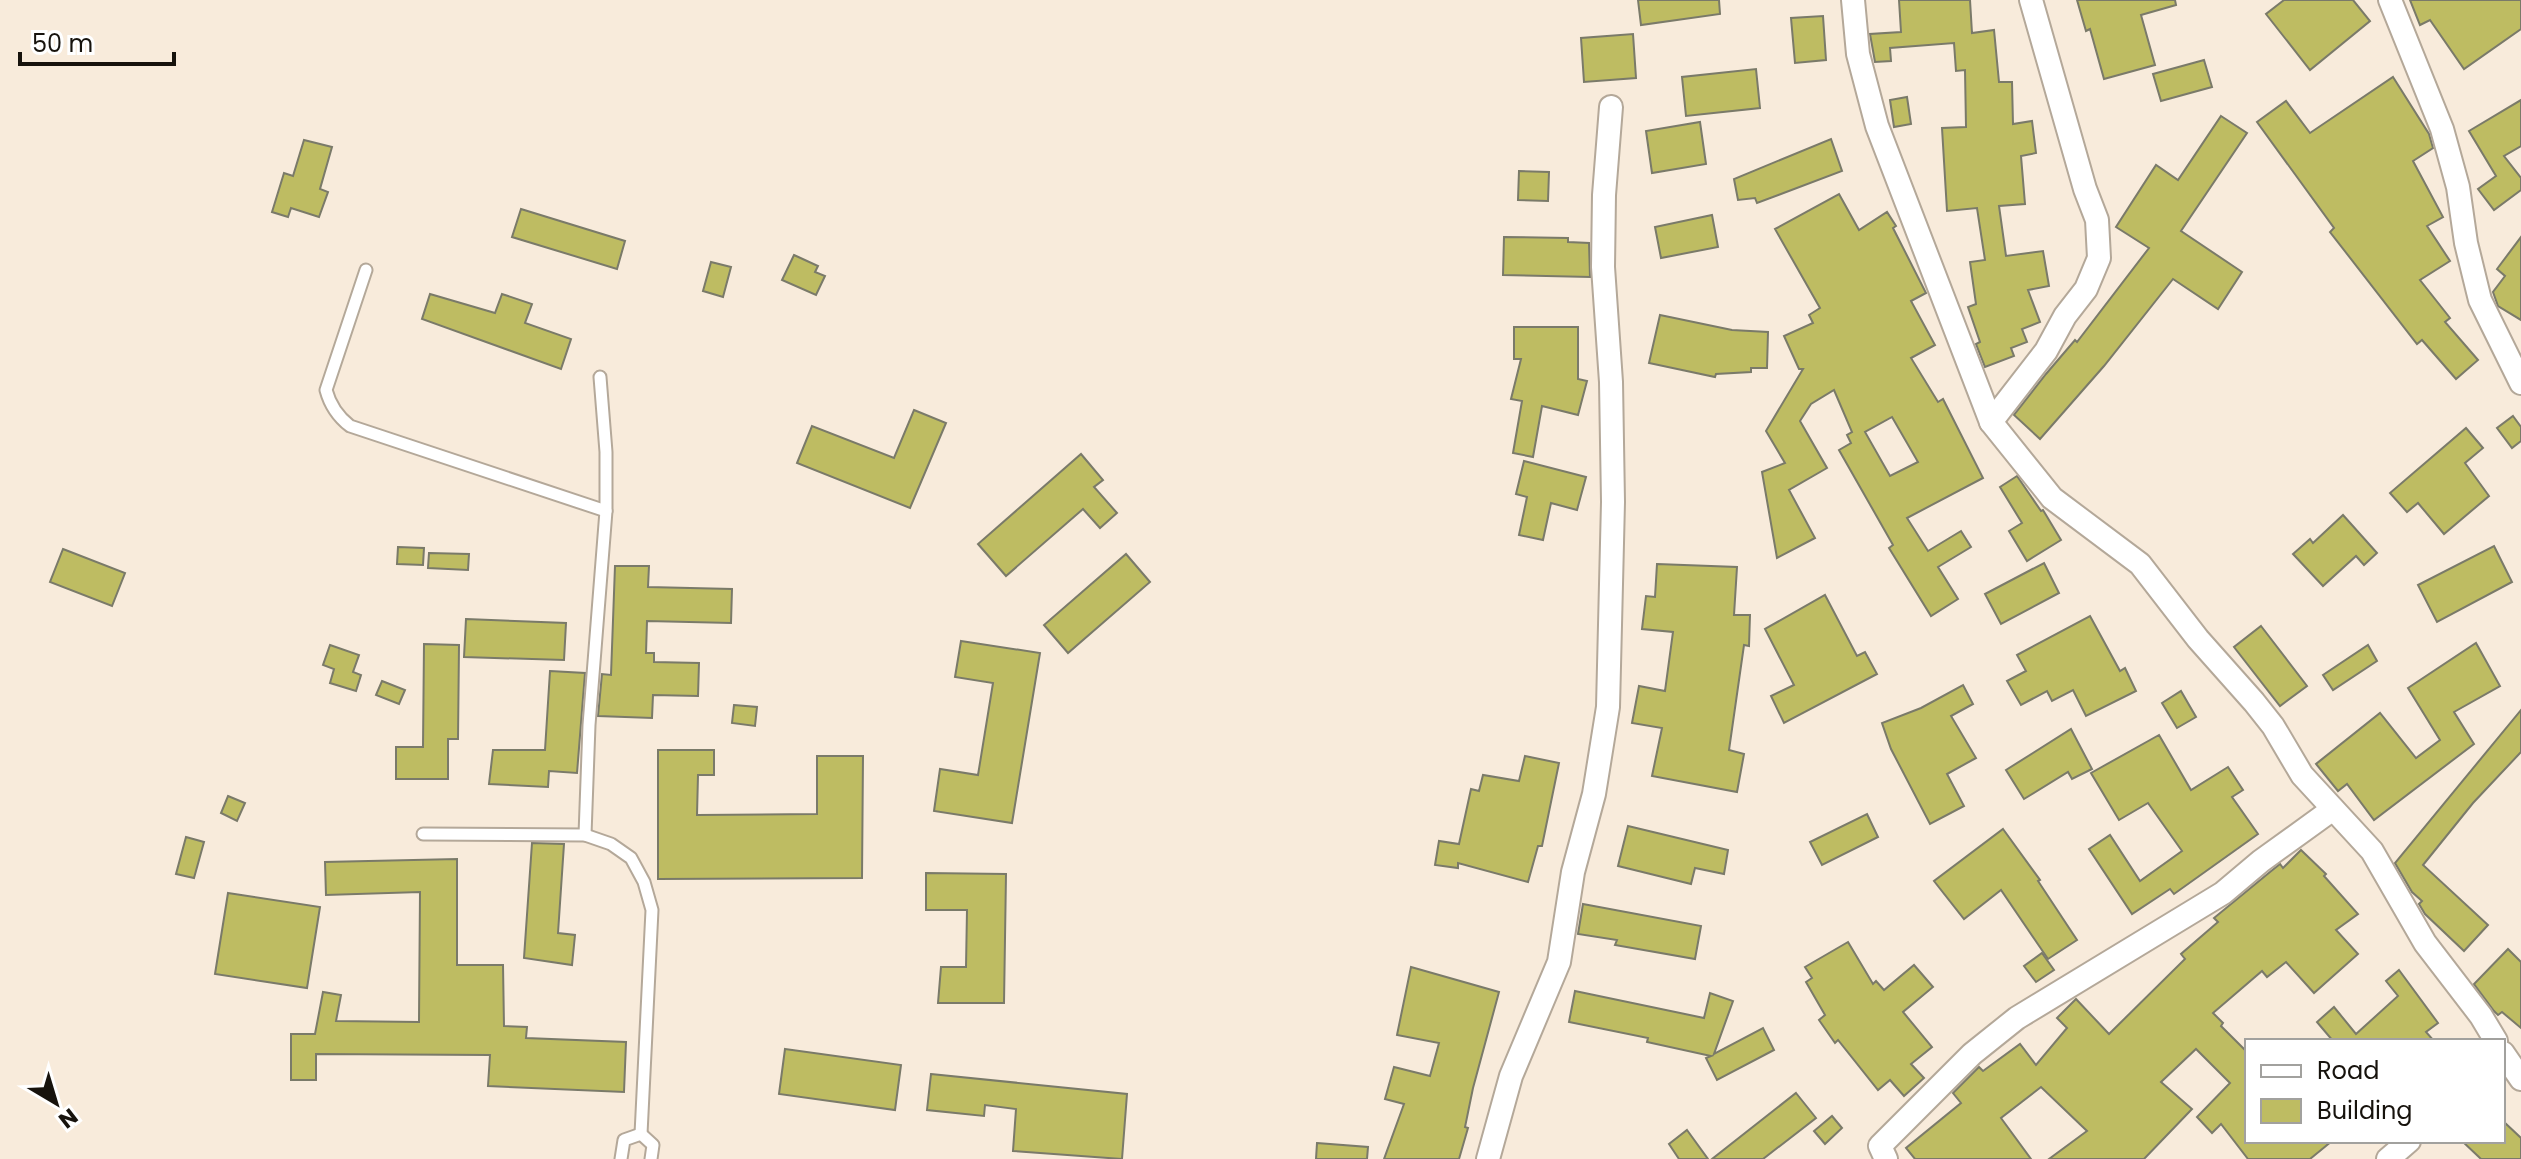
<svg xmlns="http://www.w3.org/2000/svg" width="2521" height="1159" font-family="Poppins,sans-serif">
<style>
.building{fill:#bebc62;stroke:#7a7a69;stroke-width:2;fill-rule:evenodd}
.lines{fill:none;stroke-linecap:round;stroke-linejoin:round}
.lane-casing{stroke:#b4a899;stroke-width:15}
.street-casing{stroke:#b4a899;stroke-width:26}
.lane{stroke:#fff;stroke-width:11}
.street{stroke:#fff;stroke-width:22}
</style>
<rect width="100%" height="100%" fill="#f8ebdb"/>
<g class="building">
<path d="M 1638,0 L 1719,0 L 1720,14 L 1641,25 Z"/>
<path d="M 1899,0 L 1970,0 L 1972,33 L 1994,30 L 1999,82 L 2012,82 L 2013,124 L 2032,121 L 2036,153 L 2021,156 L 2025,204 L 1999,206 L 2006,256 L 2043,251 L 2049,286 L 2028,290 L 2040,322 L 2022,329 L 2027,342 L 2011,348 L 2014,356 L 1985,367 L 1976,344 L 1980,342 L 1968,307 L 1976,304 L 1970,262 L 1985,260 L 1977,208 L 1947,211 L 1942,128 L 1966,127 L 1965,70 L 1956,71 L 1954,43 L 1890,48 L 1891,61 L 1875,62 L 1870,34 L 1901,32 Z"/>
<path d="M 2077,0 L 2175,0 L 2176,5 L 2141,15 L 2155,65 L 2104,79 L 2090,29 L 2086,31 Z"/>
<path d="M 2284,0 L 2353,0 L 2370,21 L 2310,70 L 2266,14 Z"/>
<path d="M 2410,0 L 2521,0 L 2521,29 L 2464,69 L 2430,20 L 2420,25 Z"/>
<path d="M 1823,16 L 1826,60 L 1795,63 L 1791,18 Z"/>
<path d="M 1633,34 L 1636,78 L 1584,82 L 1581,38 Z"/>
<path d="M 2204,60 L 2212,87 L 2161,101 L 2153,74 Z"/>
<path d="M 1756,69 L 1760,108 L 1686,116 L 1682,77 Z"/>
<path d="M 2393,77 L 2429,134 L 2433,148 L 2413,161 L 2443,217 L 2427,226 L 2450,261 L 2420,280 L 2450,318 L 2445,322 L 2478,360 L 2456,379 L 2422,340 L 2417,344 L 2330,232 L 2334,228 L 2257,122 L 2286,101 L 2310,133 Z"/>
<path d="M 1907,97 L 1911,124 L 1894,127 L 1890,100 Z"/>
<path d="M 2521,100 L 2521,146 L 2504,156 L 2521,178 L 2521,190 L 2494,210 L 2478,189 L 2496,176 L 2469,131 Z"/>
<path d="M 2221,116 L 2247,133 L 2181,231 L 2242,272 L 2218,309 L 2173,279 L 2104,366 L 2040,439 L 2014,415 L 2046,374 L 2075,340 L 2077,342 L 2149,248 L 2116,227 L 2156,165 L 2178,180 Z"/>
<path d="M 1700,122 L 1706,164 L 1652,173 L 1646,131 Z"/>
<path d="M 1831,139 L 1842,171 L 1757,203 L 1755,198 L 1738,200 L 1734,179 Z"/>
<path d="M 304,140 L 332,147 L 320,189 L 328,192 L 319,217 L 291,208 L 288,217 L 272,212 L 284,173 L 293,176 Z"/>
<path d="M 1519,171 L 1549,172 L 1548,201 L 1518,200 Z"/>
<path d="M 1839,194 L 1859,230 L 1887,212 L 1896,226 L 1893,228 L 1926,293 L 1911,301 L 1935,345 L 1911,358 L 1938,402 L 1943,399 L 1983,478 L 1907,518 L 1928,551 L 1961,531 L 1971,547 L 1938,567 L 1958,599 L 1931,616 L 1889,548 L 1893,545 L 1839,450 L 1851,443 L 1847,435 L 1852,432 L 1834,390 L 1811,404 L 1800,421 L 1827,468 L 1789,490 L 1815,538 L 1777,558 L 1762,472 L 1785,463 L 1766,431 L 1803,369 L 1799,369 L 1784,336 L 1813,323 L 1809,315 L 1820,308 L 1775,229 ZM 1892,417 L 1918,462 L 1890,476 L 1865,432 Z"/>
<path d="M 521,209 L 625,241 L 617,269 L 512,237 Z"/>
<path d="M 1712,215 L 1718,247 L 1661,258 L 1655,227 Z"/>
<path d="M 1504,237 L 1568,238 L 1568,242 L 1589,243 L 1590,277 L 1503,275 Z"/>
<path d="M 2521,237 L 2521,320 L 2498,306 L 2493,292 L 2505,276 L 2497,269 Z"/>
<path d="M 794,255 L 818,266 L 815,272 L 825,276 L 816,295 L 782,280 Z"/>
<path d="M 711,262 L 731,267 L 723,297 L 703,291 Z"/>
<path d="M 430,294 L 495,313 L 502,294 L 532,304 L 525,323 L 571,339 L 561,369 L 422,319 Z"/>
<path d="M 1660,315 L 1732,330 L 1768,332 L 1767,368 L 1751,368 L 1751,372 L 1716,374 L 1715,377 L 1649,363 Z"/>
<path d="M 1514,327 L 1578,327 L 1578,379 L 1587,381 L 1578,415 L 1542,406 L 1533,457 L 1513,453 L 1522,401 L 1511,399 L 1521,359 L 1514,359 Z"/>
<path d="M 914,410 L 946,423 L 910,508 L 797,463 L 812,426 L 894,458 Z"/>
<path d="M 2513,416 L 2521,427 L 2521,441 L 2512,448 L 2497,428 Z"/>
<path d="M 2466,428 L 2483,448 L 2465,463 L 2489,496 L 2444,534 L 2418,503 L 2407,512 L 2390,493 Z"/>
<path d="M 1081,454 L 1103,480 L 1094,487 L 1117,513 L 1100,528 L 1083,509 L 1006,576 L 978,544 Z"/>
<path d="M 1524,461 L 1586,477 L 1577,510 L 1551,503 L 1543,540 L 1519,535 L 1527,497 L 1516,494 Z"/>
<path d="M 2017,476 L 2041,511 L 2043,510 L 2061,540 L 2027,561 L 2009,531 L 2022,523 L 2000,487 Z"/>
<path d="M 2343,515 L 2377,553 L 2364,565 L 2356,556 L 2323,586 L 2293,554 L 2310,539 L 2313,543 Z"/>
<path d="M 2494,546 L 2512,582 L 2437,622 L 2418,585 Z"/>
<path d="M 398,547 L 424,548 L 423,565 L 397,564 Z"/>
<path d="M 63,549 L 125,573 L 112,606 L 50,582 Z"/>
<path d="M 429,553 L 469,554 L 468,570 L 428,568 Z"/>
<path d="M 1126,554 L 1150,582 L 1068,653 L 1044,625 Z"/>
<path d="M 2044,563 L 2059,593 L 2001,624 L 1985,594 Z"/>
<path d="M 1657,564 L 1737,567 L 1734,615 L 1750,615 L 1749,646 L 1744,645 L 1729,750 L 1744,754 L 1737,792 L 1652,776 L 1662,728 L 1632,723 L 1639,686 L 1665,691 L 1673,632 L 1642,629 L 1646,596 L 1655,597 Z"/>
<path d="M 615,566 L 649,566 L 648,587 L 732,589 L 731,623 L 647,621 L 646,653 L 654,653 L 654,662 L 699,663 L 698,696 L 653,695 L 652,718 L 598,716 L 602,674 L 611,675 Z"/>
<path d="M 1825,595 L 1857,656 L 1865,652 L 1877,674 L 1784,723 L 1771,696 L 1794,685 L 1765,629 Z"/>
<path d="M 2090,616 L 2120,671 L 2125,668 L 2136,691 L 2086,716 L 2073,690 L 2052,701 L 2047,691 L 2021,705 L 2007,681 L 2026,671 L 2017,655 Z"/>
<path d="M 466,619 L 566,623 L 564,660 L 464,657 Z"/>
<path d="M 2261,626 L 2307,686 L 2280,706 L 2234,647 Z"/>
<path d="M 961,641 L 1040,653 L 1012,823 L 934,811 L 940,769 L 978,775 L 993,683 L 955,677 Z"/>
<path d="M 2476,643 L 2500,686 L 2454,712 L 2474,744 L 2374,820 L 2347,784 L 2338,791 L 2316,764 L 2380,713 L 2416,758 L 2440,740 L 2408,688 Z"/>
<path d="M 424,644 L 459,645 L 458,739 L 448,739 L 448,779 L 396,779 L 396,747 L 423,747 Z"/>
<path d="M 330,645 L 359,655 L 353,672 L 361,675 L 356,691 L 330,683 L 334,669 L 323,665 Z"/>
<path d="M 2368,645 L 2377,661 L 2333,690 L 2323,675 Z"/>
<path d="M 550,671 L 585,673 L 577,773 L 549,771 L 548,787 L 489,784 L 493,750 L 545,750 Z"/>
<path d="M 382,681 L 405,690 L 399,704 L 376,695 Z"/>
<path d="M 1963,685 L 1973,704 L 1951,716 L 1976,758 L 1947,774 L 1964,806 L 1930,824 L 1891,749 L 1882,723 L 1921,708 Z"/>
<path d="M 2181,691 L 2196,717 L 2177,728 L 2162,703 Z"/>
<path d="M 734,705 L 757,707 L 755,726 L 732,723 Z"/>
<path d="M 2521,710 L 2521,752 L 2473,803 L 2423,865 L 2488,925 L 2464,951 L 2425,914 L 2419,904 L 2422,901 L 2412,892 L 2395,863 Z"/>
<path d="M 2071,729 L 2092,769 L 2072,779 L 2068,772 L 2024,799 L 2006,770 Z"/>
<path d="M 2159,735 L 2191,790 L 2228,767 L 2243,790 L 2232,797 L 2258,834 L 2174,894 L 2170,889 L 2132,914 L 2089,849 L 2110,835 L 2140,881 L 2182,851 L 2148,803 L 2119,820 L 2091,773 Z"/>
<path d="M 658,750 L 714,750 L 714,775 L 698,775 L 697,815 L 817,814 L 817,756 L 863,756 L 862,878 L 658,879 Z"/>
<path d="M 1525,756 L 1559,763 L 1542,846 L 1538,846 L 1528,882 L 1458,863 L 1458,868 L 1435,865 L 1439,841 L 1459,844 L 1471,789 L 1479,791 L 1483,775 L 1519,781 Z"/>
<path d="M 228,796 L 245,803 L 237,821 L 221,813 Z"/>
<path d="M 1867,814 L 1878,837 L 1822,865 L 1810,842 Z"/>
<path d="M 1628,826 L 1728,850 L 1724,874 L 1695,868 L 1691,884 L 1618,866 Z"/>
<path d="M 2003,829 L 2040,880 L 2038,881 L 2077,940 L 2048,959 L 2001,890 L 1964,919 L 1934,881 Z"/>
<path d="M 186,837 L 204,842 L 194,878 L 176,874 Z"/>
<path d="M 532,843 L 564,844 L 558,933 L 575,935 L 572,965 L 524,958 Z"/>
<path d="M 2301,850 L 2326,874 L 2324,876 L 2358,914 L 2336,930 L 2358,954 L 2314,993 L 2286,962 L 2267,977 L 2262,971 L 2213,1013 L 2223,1023 L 2221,1026 L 2247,1052 L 2247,1141 L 2332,1141 L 2310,1159 L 2248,1159 L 2221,1124 L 2212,1133 L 2197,1117 L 2230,1083 L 2196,1049 L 2161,1082 L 2192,1109 L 2144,1159 L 2049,1159 L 2087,1131 L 2041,1087 L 2001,1118 L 2031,1159 L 1915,1159 L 1906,1148 L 1961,1103 L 1953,1093 L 1979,1067 L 1983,1071 L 2020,1044 L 2036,1065 L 2067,1028 L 2057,1018 L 2076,999 L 2109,1034 L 2185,959 L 2181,954 L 2218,922 L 2214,918 L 2270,872 L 2280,864 L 2283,868 Z"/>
<path d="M 457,859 L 457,965 L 503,965 L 504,1026 L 527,1027 L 526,1038 L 626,1042 L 624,1092 L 488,1086 L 490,1055 L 316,1054 L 316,1080 L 291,1080 L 291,1034 L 315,1034 L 323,992 L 341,995 L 336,1021 L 419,1022 L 420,892 L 326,895 L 325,862 Z"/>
<path d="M 926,873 L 1006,874 L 1004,1003 L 938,1003 L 941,967 L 966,967 L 967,910 L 926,910 Z"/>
<path d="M 228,893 L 320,907 L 307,988 L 215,974 Z"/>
<path d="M 1583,904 L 1701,926 L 1695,959 L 1615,945 L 1617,940 L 1578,934 Z"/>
<path d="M 1848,942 L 1873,984 L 1876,981 L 1884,990 L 1914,965 L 1933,987 L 1903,1012 L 1932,1047 L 1911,1064 L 1924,1078 L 1904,1096 L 1890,1080 L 1878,1090 L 1838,1040 L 1835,1043 L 1819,1020 L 1825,1015 L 1806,982 L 1812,978 L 1805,967 Z"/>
<path d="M 2508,949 L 2521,962 L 2521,1028 L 2502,1012 L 2498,1015 L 2494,1011 L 2474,984 Z"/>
<path d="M 2042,953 L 2054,970 L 2036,982 L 2024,966 Z"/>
<path d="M 1411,967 L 1499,992 L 1473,1088 L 1465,1127 L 1468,1128 L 1459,1159 L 1384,1159 L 1404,1104 L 1385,1099 L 1394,1067 L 1430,1076 L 1439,1043 L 1397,1035 Z"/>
<path d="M 2399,970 L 2438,1023 L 2426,1032 L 2434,1041 L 2333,1041 L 2317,1022 L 2334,1007 L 2356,1034 L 2398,996 L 2386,981 Z"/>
<path d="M 1575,991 L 1704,1018 L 1710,993 L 1733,1001 L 1714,1054 L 1763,1028 L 1774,1050 L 1717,1080 L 1706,1058 L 1711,1056 L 1647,1042 L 1648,1038 L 1569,1022 Z"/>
<path d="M 785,1049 L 901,1065 L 895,1110 L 779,1094 Z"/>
<path d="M 931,1074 L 1127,1094 L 1122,1159 L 1013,1151 L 1016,1109 L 985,1105 L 984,1116 L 927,1110 Z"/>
<path d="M 1796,1093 L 1816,1118 L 1763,1159 L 1712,1159 Z"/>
<path d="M 1832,1116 L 1842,1128 L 1825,1144 L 1814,1131 Z"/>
<path d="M 2503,1121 L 2521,1138 L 2521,1159 L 2481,1159 L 2462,1141 L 2503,1141 Z"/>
<path d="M 1687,1130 L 1708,1159 L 1679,1159 L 1669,1144 Z"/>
<path d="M 1317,1143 L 1368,1147 L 1367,1159 L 1316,1159 Z"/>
</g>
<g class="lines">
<defs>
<g id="lane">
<path d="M 366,270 L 326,390 C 330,405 337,416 350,426 L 606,511"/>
<path d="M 423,834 L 585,835 L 611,844 L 631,858 L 644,882 L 652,910 L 641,1134"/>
<path d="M 585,835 L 589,725 L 606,511 L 606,452 L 600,377"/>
<path d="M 641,1134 L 653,1145 L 651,1159"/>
<path d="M 621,1159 L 624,1140 L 641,1134"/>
</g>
<g id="street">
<path d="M 1853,0 L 1858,54 L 1877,126 L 1991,422 L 2052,498 L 2140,564 L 2198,639 L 2254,702 L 2273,726 L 2302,775 L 2372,851 L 2425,943 L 2481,1016 L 2496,1041"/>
<path d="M 2390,0 L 2442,129 L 2458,187 L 2466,243 L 2480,300 L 2521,383"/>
<path d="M 1991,422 L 2046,351 L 2065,316 L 2086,289 L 2099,258 L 2097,220 L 2085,189 L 2031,0"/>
<path d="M 2503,1053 L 2521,1079"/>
<path d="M 1488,1159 L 1511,1076 L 1559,962 L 1573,872 L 1594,794 L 1608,707 L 1613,502 L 1611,382 L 1603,267 L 1604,195 L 1611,107"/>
<path d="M 1886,1159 L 1880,1146 L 1972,1054 L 2017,1018 L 2223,893 L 2261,861 L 2333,809"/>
<path d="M 2388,1159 L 2409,1141"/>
</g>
</defs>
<use href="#lane" class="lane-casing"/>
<use href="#street" class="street-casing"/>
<use href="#lane" class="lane"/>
<use href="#street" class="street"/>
</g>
<rect x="2245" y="1039" width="260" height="104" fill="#ffffff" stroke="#a2a19e" stroke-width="2"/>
<rect x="2261" y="1065" width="40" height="12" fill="#ffffff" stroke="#a2a19e" stroke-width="2"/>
<text x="2317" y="1079" font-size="24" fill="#17130d">Road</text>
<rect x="2261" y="1099" width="40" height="24" fill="#bebc62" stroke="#a2a19e" stroke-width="2"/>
<text x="2317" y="1119" font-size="24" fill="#17130d">Building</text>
<g transform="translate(56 1103) rotate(142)" stroke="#ffffff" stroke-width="6" paint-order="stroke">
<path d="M0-6L14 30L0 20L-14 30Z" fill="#17130d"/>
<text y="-12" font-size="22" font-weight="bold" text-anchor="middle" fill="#17130d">N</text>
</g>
<path d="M20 52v12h154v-12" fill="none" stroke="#17130d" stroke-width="4"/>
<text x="32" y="52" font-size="24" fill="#17130d" stroke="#ffffff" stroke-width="6" paint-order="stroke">50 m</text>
</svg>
